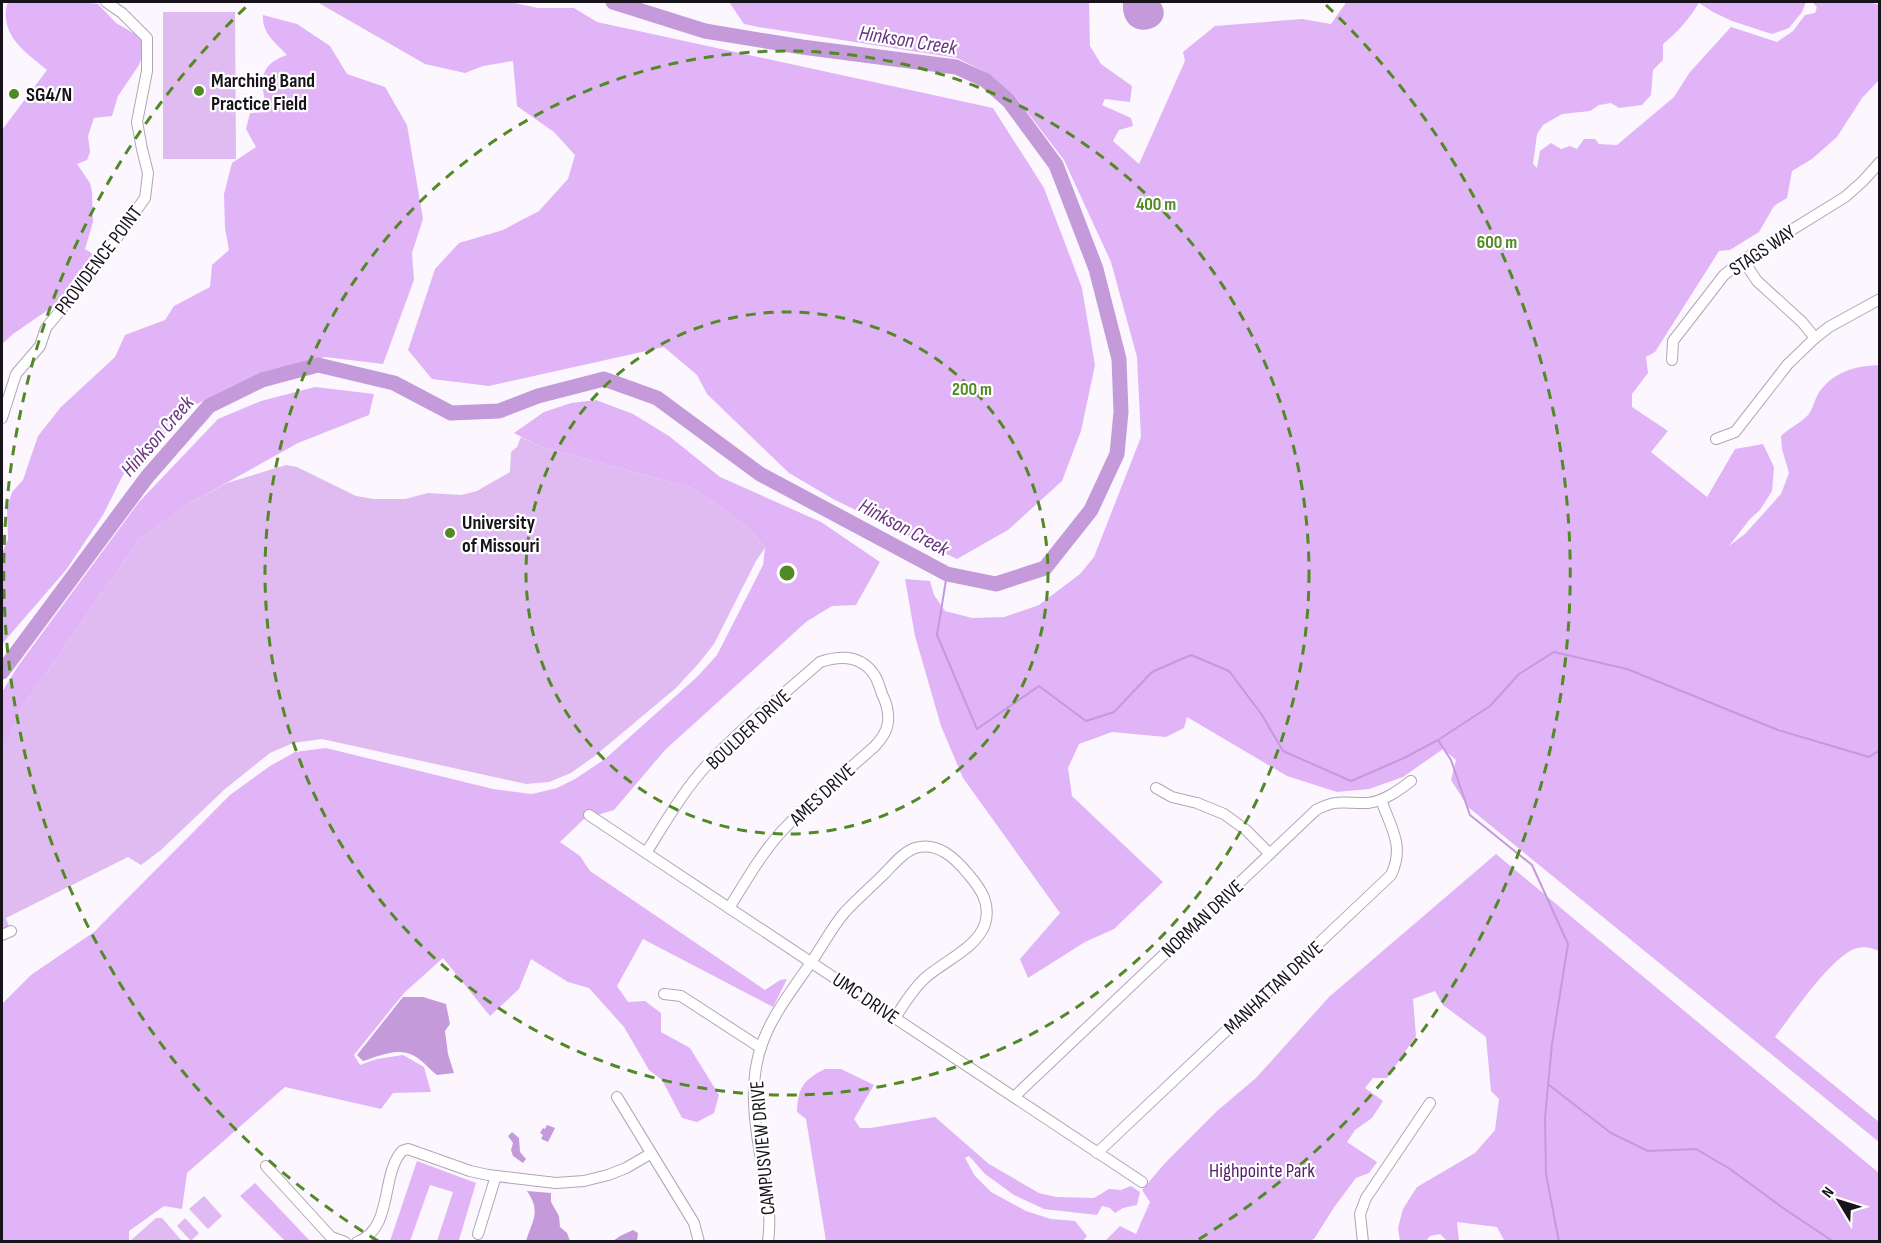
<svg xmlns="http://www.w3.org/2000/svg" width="1881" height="1243" font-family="'Sofia Sans Condensed',sans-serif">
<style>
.green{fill:#dfbbf1}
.forest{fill:#e0b4f6}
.water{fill:#c59adb}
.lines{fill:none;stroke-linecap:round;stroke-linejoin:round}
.stream{stroke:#c59adb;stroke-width:2}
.river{stroke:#c59adb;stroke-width:15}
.minor-casing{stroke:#b1a5b7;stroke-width:12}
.minor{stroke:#fff;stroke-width:10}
.ring{fill:none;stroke:#518925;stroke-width:3;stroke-dasharray:10 8}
.poi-dot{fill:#518925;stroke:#fff;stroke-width:2}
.labels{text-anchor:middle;stroke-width:4.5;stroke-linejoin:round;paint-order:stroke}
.poi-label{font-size:20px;font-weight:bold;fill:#17131a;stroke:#fff;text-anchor:start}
.street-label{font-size:20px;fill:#17131a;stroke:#fff}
.park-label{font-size:20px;fill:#541d6a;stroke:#fff}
.water-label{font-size:21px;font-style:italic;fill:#683380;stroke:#fff}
.centre{fill:#518925;stroke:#fff;stroke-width:3}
.ring-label{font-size:18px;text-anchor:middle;font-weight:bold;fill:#518925;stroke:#fff;stroke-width:4.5;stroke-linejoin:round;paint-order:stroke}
</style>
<rect width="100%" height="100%" fill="#fcf6fe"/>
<g class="green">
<path d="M 163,12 L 235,12 L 236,159 L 163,159 Z"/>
<path d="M 521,437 L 539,446 L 691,488 L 720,507 L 751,531 L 765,548 L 756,561 L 714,644 L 699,663 L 676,688 L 596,755 L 571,773 L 549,782 L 526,784 L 322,739 L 293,743 L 270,753 L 225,789 L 161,850 L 141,865 L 128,857 L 6,918 L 10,929 L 2,932 L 2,751 L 11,737 L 20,711 L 140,538 L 192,502 L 227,483 L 286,465 L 297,467 L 356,496 L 374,499 L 405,499 L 428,493 L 461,495 L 477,491 L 510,472 L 511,452 L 517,447 Z"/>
<path d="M 204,1196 L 222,1216 L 208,1229 L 189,1209 Z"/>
<path d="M 156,1218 L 162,1218 L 182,1241 L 130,1241 Z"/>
<path d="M 185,1218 L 199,1233 L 191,1241 L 177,1226 Z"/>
</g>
<g class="forest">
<path d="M 11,2 L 82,2 L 98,4 L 116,23 L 137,35 L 143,42 L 144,51 L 139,65 L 118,96 L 112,116 L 94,118 L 88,136 L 90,152 L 87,160 L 77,164 L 90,183 L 92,192 L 93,222 L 85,249 L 96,256 L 86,273 L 72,281 L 58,303 L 13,334 L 2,344 L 2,130 L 47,70 C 25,52 0,36 7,4 Z"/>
<path d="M 317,2 L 510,2 L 538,8 L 574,8 L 597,22 L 993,108 L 1044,188 L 1082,288 L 1095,365 L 1081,431 L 1062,481 L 1008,530 L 957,559 L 835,500 L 789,473 L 707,394 L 697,375 L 664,347 L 489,386 L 432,379 L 408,350 L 435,269 L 459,243 L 503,230 L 539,211 L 568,179 L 575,155 L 554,132 L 517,106 L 513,61 L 483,66 L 465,73 L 425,64 Z"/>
<path d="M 729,2 L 1089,2 L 1090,46 L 1101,64 L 1132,86 L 1130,102 L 1105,99 L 1102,105 L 1131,118 L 1133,126 L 1119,130 L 1113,141 L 1139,164 L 1185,61 L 1183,52 L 1215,26 L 1302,19 L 1331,24 L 1345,4 L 1345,2 L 1806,2 L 1802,12 L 1789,28 L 1772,34 L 1732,21 L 1713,12 L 1699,3 C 1689,19 1678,32 1663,44 L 1663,60 L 1653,70 L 1651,95 L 1642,105 L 1619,108 L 1611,103 L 1599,105 L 1590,111 L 1562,114 L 1543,125 L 1537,134 L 1533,164 L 1537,168 L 1540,151 L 1551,143 L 1561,149 L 1570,146 L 1577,149 L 1584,139 L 1595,139 L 1599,144 L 1617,145 L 1674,97 L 1690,72 L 1731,27 L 1777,42 L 1793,31 L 1805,15 L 1815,13 L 1817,7 L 1812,2 L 1869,2 L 1879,5 L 1879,80 L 1862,98 L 1837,137 L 1812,159 L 1792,171 L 1787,198 L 1774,206 L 1759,232 L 1730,250 L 1719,251 L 1655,352 L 1646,357 L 1648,373 L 1632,394 L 1632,407 L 1668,431 L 1651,452 L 1707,497 L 1735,449 L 1763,444 L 1774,467 L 1772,491 L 1760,510 L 1750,519 L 1729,546 L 1745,534 L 1781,494 L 1789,473 L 1782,449 L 1781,436 C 1789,428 1801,423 1808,415 C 1813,409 1814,401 1818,394 C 1832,372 1855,366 1879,365 L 1879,951 C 1872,948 1865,946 1857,948 C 1833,954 1791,1016 1775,1037 L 1879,1122 L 1879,1142 L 1468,807 L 1451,780 L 1456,760 L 1443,749 L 1403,777 L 1369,789 L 1337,792 L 1287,776 L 1187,717 L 1184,728 L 1166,737 L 1112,732 L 1079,744 L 1068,768 L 1072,796 L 1163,882 L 1114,929 L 1085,942 L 1028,978 L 1020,959 L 1060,913 L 963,778 L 941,726 L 915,636 L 905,579 L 930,581 L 934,595 L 945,611 L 972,618 L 1004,617 L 1039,605 L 1080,574 L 1094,557 L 1141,437 L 1137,357 L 1111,262 L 1064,160 L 1015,96 L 989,74 L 957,58 L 758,27 L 744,24 Z"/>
<path d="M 263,15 L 297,24 L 330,46 L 347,74 L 385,87 L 407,125 L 423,219 L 412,253 L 414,280 L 383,364 L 325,357 L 257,374 L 193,406 L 123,475 L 103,515 L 66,570 L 2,644 L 2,553 L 8,539 L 7,509 L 12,492 L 23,480 L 38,436 L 61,407 L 115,357 L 125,335 L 165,320 L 174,306 L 210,287 L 212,265 L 229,250 L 225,228 L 224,194 L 232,163 L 256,147 L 246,129 L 250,113 L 267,112 C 262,85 255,66 287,55 C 275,42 262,34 263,15 Z"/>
<path d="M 315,387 L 374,394 L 369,415 L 298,443 L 192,502 L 140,538 L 20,711 L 11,737 L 2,751 L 2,692 L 18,666 L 139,502 L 218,419 L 261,401 Z"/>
<path d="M 596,400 L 633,414 L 669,436 L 720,477 L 821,522 L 880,562 L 856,605 L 832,606 L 806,622 L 665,750 L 614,810 L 584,819 L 560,842 L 580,856 L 590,871 L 765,990 L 780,980 L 787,979 L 773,1007 L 643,939 L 617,986 L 628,1002 L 645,1001 L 661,1013 L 661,1032 L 690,1048 L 719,1095 L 714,1113 L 697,1122 L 682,1118 L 662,1080 L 649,1070 L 624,1027 L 589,988 L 568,982 L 531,959 L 519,989 L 490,1016 L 443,958 L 404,993 L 354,1055 L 360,1065 L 377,1059 L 403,1055 L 424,1067 L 431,1092 L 393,1093 L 381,1109 L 285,1087 L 187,1173 L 182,1209 L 164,1206 L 129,1231 L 129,1241 L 2,1241 L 2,1004 L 31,975 L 94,932 L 230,795 L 270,766 L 295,752 L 326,748 L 493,789 L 532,794 L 557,788 L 575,779 L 605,759 L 697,677 L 717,655 L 763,565 L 765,548 L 751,531 L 720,507 L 691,488 L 539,446 L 514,433 L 544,412 L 571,403 Z"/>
<path d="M 1496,854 L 1879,1173 L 1879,1241 L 1505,1242 L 1497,1227 L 1457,1222 L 1459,1241 L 1447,1241 L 1440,1234 L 1430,1236 L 1426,1241 L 1400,1241 L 1398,1228 L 1403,1209 L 1417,1187 L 1475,1153 L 1495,1130 L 1499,1099 L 1491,1091 L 1486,1037 L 1443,1005 L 1435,991 L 1413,999 L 1416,1036 L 1387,1078 L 1373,1078 L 1365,1088 L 1383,1101 L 1372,1118 L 1355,1130 L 1347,1142 L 1377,1162 L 1369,1173 L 1356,1178 L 1335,1206 L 1314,1239 L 1305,1242 L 1104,1242 L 1120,1226 L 1136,1234 L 1150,1202 L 1142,1190 L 1166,1162 L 1217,1111 L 1256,1078 L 1329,997 Z"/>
<path d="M 825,1069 L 841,1069 L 874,1085 L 854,1119 L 860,1128 L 871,1128 L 935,1117 L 989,1164 L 1039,1193 L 1056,1197 L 1094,1198 L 1109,1189 L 1121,1190 L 1131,1186 L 1140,1192 L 1137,1205 L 1123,1208 L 1115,1213 L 1110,1208 L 1102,1206 L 1097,1215 L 1044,1209 L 1014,1195 L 985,1174 L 969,1156 L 965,1158 L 975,1176 L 991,1192 L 1026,1211 L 1051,1219 L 1075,1221 L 1087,1236 L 1082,1242 L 826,1241 L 806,1119 L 797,1112 C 798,1088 803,1080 825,1069 Z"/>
<path d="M 417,1161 L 476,1183 L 459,1240 L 463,1241 L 437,1241 L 453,1192 L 430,1185 L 410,1241 L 390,1241 Z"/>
<path d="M 255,1183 L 310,1241 L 285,1241 L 240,1196 Z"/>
</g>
<g class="water">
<path d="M 1123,2 L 1160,2 C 1179,30 1120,47 1123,2 Z"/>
<path d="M 403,997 L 423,997 L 446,1004 L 450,1024 L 445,1031 L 448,1054 L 454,1073 L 437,1075 C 430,1070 425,1063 419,1059 C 401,1045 382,1055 363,1061 L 357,1055 Z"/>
<path d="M 547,1125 L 555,1128 L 548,1142 L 541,1139 L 543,1135 L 540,1133 L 543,1128 L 545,1129 Z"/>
<path d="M 512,1132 L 519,1138 L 520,1152 L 526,1159 L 523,1163 L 513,1156 L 511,1150 L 513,1143 L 508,1136 Z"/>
<path d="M 527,1191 L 551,1193 L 551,1202 L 559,1216 L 560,1227 L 567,1233 L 570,1241 L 526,1241 C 533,1219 541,1212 527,1191 Z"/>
<path d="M 633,1230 L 638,1233 L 637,1241 L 613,1241 L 620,1236 Z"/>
</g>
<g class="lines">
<g class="stream">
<path d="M 947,574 L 937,635 L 977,729 L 1039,686 L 1086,721 L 1114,712 L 1152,672 L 1191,655 L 1229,671 L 1262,715 L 1283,751 L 1351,781 L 1404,758 L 1438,740 L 1451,760 L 1470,815 L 1532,865 L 1568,944 L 1552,1044 L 1545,1118 L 1546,1174 L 1559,1242"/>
<path d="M 1438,740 L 1490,706 L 1519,674 L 1554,652 L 1627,669 L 1778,730 L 1869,757 L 1880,750"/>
<path d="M 1549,1085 L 1611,1133 L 1648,1151 L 1696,1149 L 1730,1169 L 1783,1208 L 1834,1242"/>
</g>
<path class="river" d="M 2,672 L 147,477 L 209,406 L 262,380 L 318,365 L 394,383 L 451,413 L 499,411 L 538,396 L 604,379 L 657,398 L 760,474 L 947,574 L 996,584 L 1045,568 L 1091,510 L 1117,454 L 1121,412 L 1119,359 L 1096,269 L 1056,165 L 1009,101 L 985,80 L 956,67 L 802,47 L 705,31 L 613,2"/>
<defs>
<g id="minor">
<path d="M 1743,260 L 1757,281 L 1802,322 L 1815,338"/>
<path d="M 1672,360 L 1673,341 L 1724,275 L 1743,260 L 1845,197 L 1863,181 L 1880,162"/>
<path d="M 2,418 L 16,374 L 40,346 L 46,328 L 96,267 L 145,198 L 148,173 L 142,149 L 137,122 L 147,71 L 147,38 L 122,13 L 106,2"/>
<path d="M 1716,439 L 1735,432 L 1788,364 L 1815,338 L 1829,327 L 1880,299"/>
<path d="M 1156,788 L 1172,797 L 1197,803 L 1224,814 L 1246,830 L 1270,854"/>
<path d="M 589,815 L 1142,1182"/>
<path d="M 646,853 C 665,823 683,791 707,765 C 741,728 782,696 820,662 C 841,655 862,655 875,676 C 878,681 880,688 882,694 C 886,702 889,712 888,722 C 887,732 881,739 875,746 C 844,774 810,801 782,831 C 761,854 746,881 729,908"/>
<path d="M 2,935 L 11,931"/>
<path d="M 664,994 L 681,996 L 761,1048"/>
<path d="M 617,1097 L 694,1223 L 699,1242"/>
<path d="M 1014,1097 L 1316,810 C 1339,798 1345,804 1368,803 C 1384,801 1398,791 1411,781"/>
<path d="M 1097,1153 L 1391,875 C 1405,846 1391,828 1381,800"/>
<path d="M 266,1166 L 331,1237 L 345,1242"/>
<path d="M 478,1234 L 496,1176"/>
<path d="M 357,1242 C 394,1228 380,1176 402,1151 L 408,1149 L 470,1171 L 488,1175 L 556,1183 L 584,1181 L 608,1175 L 626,1168 L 650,1154"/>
<path d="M 768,1242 C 769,1233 770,1223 769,1214 C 764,1161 743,1100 761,1047 C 771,1016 793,989 812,961 C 823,945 832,927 845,912 C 857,899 871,887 884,874 C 893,865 903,852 915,848 C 938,841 956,859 969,875 C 981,889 991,904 985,924 C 976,949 944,961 925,978 C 912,990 904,1004 895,1018"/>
<path d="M 1363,1242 L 1360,1214 L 1366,1198 L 1430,1103"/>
</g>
</defs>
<use href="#minor" class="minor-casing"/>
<use href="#minor" class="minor"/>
</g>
<g class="ring">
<circle cx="787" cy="573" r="261"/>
<circle cx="787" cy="573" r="522"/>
<path d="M378 1241A783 783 0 0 1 248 5M1326 5A783 783 0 0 1 1196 1241"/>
</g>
<g class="poi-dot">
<circle cx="199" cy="91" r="6"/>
<circle cx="14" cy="94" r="6"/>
<circle cx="450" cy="533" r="6"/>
</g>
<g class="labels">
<g class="poi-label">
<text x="211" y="87">Marching Band<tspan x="211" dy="23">Practice Field</tspan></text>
<text x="26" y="101">SG4/N</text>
<text x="462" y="529">University<tspan x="462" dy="23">of Missouri</tspan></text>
</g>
<g class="street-label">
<text transform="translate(1762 250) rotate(-34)" y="7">STAGS WAY</text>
<text transform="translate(98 260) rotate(-53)" y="7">PROVIDENCE POINT</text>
<text transform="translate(748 729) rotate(-43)" y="7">BOULDER DRIVE</text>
<text transform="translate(822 794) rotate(-43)" y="7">AMES DRIVE</text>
<text transform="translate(1202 918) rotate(-43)" y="7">NORMAN DRIVE</text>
<text transform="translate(1273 987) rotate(-43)" y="7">MANHATTAN DRIVE</text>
<text transform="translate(866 998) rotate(34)" y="7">UMC DRIVE</text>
<text transform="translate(762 1148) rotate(-95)" y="7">CAMPUSVIEW DRIVE</text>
</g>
<g class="park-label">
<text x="1262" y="1177">Highpointe Park</text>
</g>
<g class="water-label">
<text transform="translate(908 40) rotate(9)" y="7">Hinkson Creek</text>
<text transform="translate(157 436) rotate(-49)" y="7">Hinkson Creek</text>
<text transform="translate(904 527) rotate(28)" y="7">Hinkson Creek</text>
</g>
</g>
<circle cx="787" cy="573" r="9" class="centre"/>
<g class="ring-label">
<text x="1156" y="210">400 m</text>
<text x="1497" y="248">600 m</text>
<text x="972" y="395">200 m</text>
</g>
<rect width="1881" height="1243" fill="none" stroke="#17131a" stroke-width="6"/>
<g transform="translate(1839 1201) rotate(308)" stroke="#ffffff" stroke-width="4.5" paint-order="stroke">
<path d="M0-4.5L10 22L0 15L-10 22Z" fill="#17131a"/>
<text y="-9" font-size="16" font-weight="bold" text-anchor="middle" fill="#17131a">N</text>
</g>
</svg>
